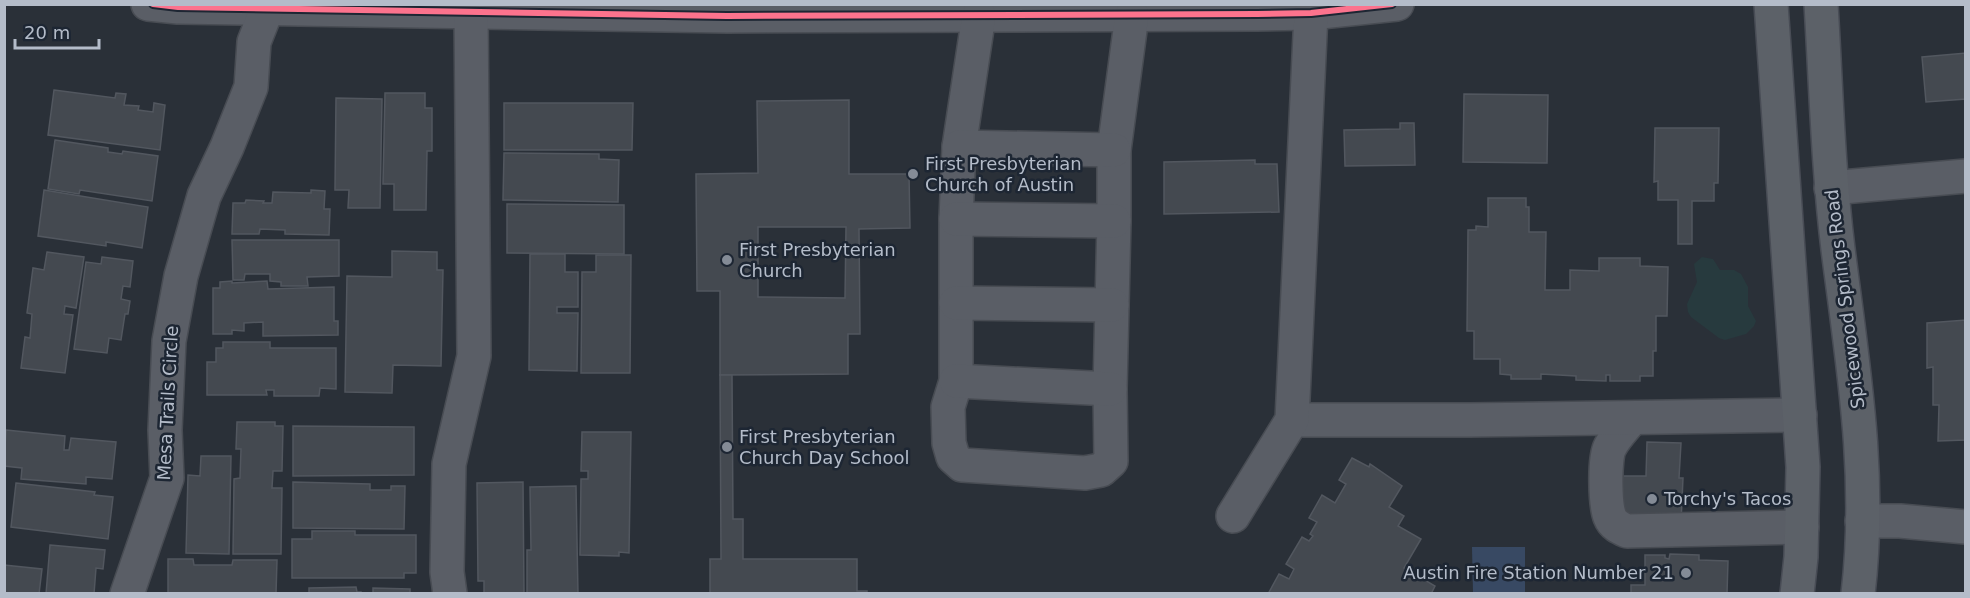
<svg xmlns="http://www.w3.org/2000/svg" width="1970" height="598" font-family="'DejaVu Sans',sans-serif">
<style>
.green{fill:#273a3e}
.water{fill:#384963}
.building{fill:#444950;stroke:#52575f;stroke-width:1.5;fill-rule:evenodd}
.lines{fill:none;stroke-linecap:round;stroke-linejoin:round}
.minor-casing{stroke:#484c53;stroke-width:36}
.major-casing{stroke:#484c55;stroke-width:36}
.minor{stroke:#5a5e66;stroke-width:33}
.major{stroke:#5c6168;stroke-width:33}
.bus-1-casing{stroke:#1d2633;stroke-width:10}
.bus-1{stroke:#fc738d;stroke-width:6}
.poi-dot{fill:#848b96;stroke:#1d2633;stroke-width:2}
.labels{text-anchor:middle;stroke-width:5;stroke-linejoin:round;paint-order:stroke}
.poi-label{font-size:18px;fill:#b4bcc9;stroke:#1d2633;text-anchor:start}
.street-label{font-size:18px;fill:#b4bcc9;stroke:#1d2633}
</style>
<rect width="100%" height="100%" fill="#2a3038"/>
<path class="green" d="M 1702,257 L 1713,259 L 1720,270 L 1734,270 L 1741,274 L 1748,287 L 1748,306 L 1756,321 L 1754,326 L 1746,334 L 1725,340 L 1719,338 L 1691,317 L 1688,312 L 1687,304 L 1697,282 L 1694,264 Z"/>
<path class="water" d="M 1472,547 L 1525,547 L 1525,593 L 1473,593 Z"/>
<g class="building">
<path d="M 1966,53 L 1966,99 L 1926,102 L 1922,57 Z"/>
<path d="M 54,90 L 115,98 L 116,93 L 126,94 L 124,105 L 139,106 L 138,110 L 153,112 L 154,103 L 165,105 L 160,150 L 48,135 Z"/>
<path d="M 385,93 L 425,93 L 425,108 L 432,108 L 432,151 L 427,151 L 426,210 L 394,210 L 394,184 L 383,184 Z"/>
<path d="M 1464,94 L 1548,95 L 1547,163 L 1463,162 Z"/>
<path d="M 336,98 L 382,99 L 380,208 L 348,208 L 349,190 L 335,190 Z"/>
<path d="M 849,100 L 849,174 L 909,174 L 910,228 L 859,229 L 860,334 L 848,334 L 848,374 L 720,375 L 720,291 L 697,291 L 696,174 L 758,173 L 757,101 ZM 758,227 L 846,227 L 845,298 L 758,297 Z"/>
<path d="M 504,103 L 633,103 L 632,150 L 504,150 Z"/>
<path d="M 1400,123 L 1414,123 L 1415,165 L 1345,166 L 1344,130 L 1400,129 Z"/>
<path d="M 1655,128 L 1719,128 L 1718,183 L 1714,183 L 1714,201 L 1692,201 L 1692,244 L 1678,244 L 1678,200 L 1658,200 L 1658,181 L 1654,182 Z"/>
<path d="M 55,140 L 108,148 L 108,152 L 122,154 L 123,151 L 158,156 L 152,201 L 80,190 L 79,194 L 48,189 Z"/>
<path d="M 504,153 L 599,154 L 599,159 L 619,160 L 618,202 L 503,200 Z"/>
<path d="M 1255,160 L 1255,164 L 1277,164 L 1279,212 L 1164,214 L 1164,162 Z"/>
<path d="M 44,190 L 148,207 L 142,248 L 106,242 L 106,246 L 38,236 Z"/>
<path d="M 311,190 L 325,191 L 324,209 L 330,209 L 329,235 L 285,234 L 285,230 L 260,229 L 259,234 L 232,234 L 233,203 L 245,203 L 246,200 L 264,201 L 263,203 L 272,203 L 273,192 L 311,193 Z"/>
<path d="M 1488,198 L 1526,198 L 1526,207 L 1529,207 L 1529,232 L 1546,232 L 1545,290 L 1570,290 L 1570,270 L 1599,271 L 1599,258 L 1640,258 L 1640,266 L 1668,267 L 1667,316 L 1656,316 L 1656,351 L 1653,351 L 1653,376 L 1640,376 L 1640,381 L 1610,381 L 1610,375 L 1606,375 L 1606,381 L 1576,380 L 1576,376 L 1541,374 L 1541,379 L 1511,379 L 1511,375 L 1500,374 L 1500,359 L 1474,359 L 1474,331 L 1467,331 L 1468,230 L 1476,230 L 1476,226 L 1488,227 Z"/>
<path d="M 507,204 L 624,205 L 624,254 L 507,253 Z"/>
<path d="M 232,240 L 339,240 L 339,276 L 307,277 L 308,286 L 281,286 L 281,282 L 270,281 L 270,274 L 245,274 L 244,280 L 233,280 Z"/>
<path d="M 392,251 L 437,252 L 437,270 L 443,270 L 441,366 L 393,365 L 392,393 L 345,392 L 347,276 L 392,277 Z"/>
<path d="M 47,252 L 84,257 L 76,308 L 65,306 L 64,314 L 73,315 L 65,373 L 21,368 L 25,337 L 30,338 L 32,314 L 27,313 L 33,268 L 44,270 Z"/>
<path d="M 530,254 L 565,254 L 565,272 L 578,272 L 578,307 L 557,307 L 557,313 L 578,313 L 577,371 L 529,370 Z"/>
<path d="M 596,255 L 631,255 L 630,373 L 581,373 L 582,272 L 596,272 Z"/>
<path d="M 102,257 L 133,261 L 130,287 L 123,286 L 121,299 L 130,301 L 128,314 L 125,314 L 121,340 L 109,338 L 107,353 L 74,349 L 86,262 L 101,264 Z"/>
<path d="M 232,281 L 232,283 L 267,281 L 268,289 L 334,287 L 334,321 L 338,321 L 338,335 L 263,336 L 263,322 L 244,323 L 244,331 L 232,330 L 232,334 L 213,334 L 213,288 L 220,288 L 220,282 Z"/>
<path d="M 1966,320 L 1966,440 L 1938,441 L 1939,405 L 1933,405 L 1933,367 L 1927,368 L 1927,323 Z"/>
<path d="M 223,342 L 270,342 L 270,348 L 336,348 L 336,389 L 320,388 L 319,396 L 274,396 L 274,390 L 266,390 L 267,395 L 207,395 L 207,362 L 216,362 L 216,348 L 223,348 Z"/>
<path d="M 720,375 L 732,375 L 733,519 L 743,519 L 743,559 L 857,559 L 857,591 L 867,591 L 867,594 L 710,594 L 710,559 L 721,559 Z"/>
<path d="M 237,422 L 275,422 L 275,426 L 283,426 L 282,471 L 273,471 L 272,488 L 282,488 L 281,554 L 233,554 L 234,479 L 240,478 L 241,449 L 236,449 Z"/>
<path d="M 293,426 L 414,427 L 414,475 L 293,476 Z"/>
<path d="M 6,430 L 65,436 L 64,450 L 69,450 L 71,438 L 116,442 L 112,479 L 86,477 L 86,484 L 21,479 L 22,468 L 4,466 Z"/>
<path d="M 582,432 L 631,432 L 629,553 L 619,552 L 619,556 L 580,555 L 581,479 L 588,479 L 588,471 L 581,471 Z"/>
<path d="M 1647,442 L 1681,443 L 1679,478 L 1683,478 L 1681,523 L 1621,520 L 1622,476 L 1646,476 Z"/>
<path d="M 201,456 L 231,456 L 229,554 L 186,553 L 188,475 L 200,476 Z"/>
<path d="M 1352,458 L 1369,467 L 1370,464 L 1402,486 L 1389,507 L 1404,516 L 1398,526 L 1421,539 L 1404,568 L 1435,586 L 1431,594 L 1268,594 L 1279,574 L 1289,579 L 1294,569 L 1286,564 L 1302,537 L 1309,541 L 1313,536 L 1310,534 L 1317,522 L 1309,518 L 1322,495 L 1335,503 L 1346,484 L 1339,480 Z"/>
<path d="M 293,482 L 370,484 L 370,490 L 391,490 L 391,486 L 405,486 L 404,529 L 293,528 Z"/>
<path d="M 523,482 L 524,594 L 484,594 L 484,581 L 478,581 L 477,483 Z"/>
<path d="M 16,483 L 95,492 L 94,495 L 113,497 L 108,539 L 11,527 Z"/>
<path d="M 576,486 L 578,594 L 527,594 L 527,550 L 531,550 L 530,487 Z"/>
<path d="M 312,531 L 355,531 L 355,535 L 416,535 L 416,573 L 404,573 L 404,578 L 292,578 L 292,539 L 312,539 Z"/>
<path d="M 50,545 L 105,550 L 103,569 L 96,568 L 94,594 L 46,594 Z"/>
<path d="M 1670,554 L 1699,555 L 1699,560 L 1728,561 L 1727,594 L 1631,594 L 1631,585 L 1645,585 L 1645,555 L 1665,555 L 1665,558 L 1669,559 Z"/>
<path d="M 168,559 L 193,559 L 194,565 L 232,565 L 233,560 L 277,560 L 276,594 L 168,594 Z"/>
<path d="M 4,565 L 42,569 L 39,594 L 4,594 Z"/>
<path d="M 356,587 L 357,592 L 361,592 L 361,594 L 309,594 L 309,588 Z"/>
<path d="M 373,588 L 410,589 L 410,594 L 373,594 Z"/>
</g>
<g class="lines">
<defs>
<g id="minor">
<path d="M 148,4 L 178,7 L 727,16 L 1257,14 L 1311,13 L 1397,4"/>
<path d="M 979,15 L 959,147 L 956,219 L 956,381 L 948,407 L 949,443 L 953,457 L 962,465 L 1085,473 L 1101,470 L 1111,461 L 1110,389 L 1114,221 L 1114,150 L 1132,15"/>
<path d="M 959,147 L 1114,150"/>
<path d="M 1831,188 L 1966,176"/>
<path d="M 956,219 L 1114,221"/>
<path d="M 956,303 L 1112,305"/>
<path d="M 956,381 L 1110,389"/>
<path d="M 1632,418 C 1625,427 1615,437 1610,447 C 1604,458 1605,505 1610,517 C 1613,525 1620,528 1627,531 L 1802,527"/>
<path d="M 1292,420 L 1469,420 L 1800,415"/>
<path d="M 1233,516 L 1292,420 L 1311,13"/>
<path d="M 1862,521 L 1900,521 L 1966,527"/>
<path d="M 127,594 L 167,478 L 165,430 L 169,341 L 181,276 L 204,196 L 227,147 L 251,87 L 254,42 L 269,4"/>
<path d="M 450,594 L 447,572 L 449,464 L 474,356 L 471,12"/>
</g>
<g id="major">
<path d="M 1771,4 L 1803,467 L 1801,557 L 1797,594"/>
<path d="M 1821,4 C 1826,86 1828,168 1838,249 C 1853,366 1872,476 1858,594"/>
</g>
</defs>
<use href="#minor" class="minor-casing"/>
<use href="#major" class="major-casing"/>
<use href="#minor" class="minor"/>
<use href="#major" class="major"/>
<defs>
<path id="bus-1" d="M 153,4 L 178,7 L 727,16 L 1257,14 L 1311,13 L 1392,4"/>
</defs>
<use href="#bus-1" class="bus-1-casing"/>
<use href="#bus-1" class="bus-1"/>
</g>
<g class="poi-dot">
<circle cx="913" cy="174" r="6"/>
<circle cx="727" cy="260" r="6"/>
<circle cx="727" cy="447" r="6"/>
<circle cx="1652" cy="499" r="6"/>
<circle cx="1686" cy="573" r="6"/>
</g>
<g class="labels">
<g class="poi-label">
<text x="925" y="170">First Presbyterian<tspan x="925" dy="21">Church of Austin</tspan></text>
<text x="739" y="256">First Presbyterian<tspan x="739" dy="21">Church</tspan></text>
<text x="739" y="443">First Presbyterian<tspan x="739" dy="21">Church Day School</tspan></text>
<text x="1664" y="505">Torchy's Tacos</text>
<text x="1674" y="579" text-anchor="end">Austin Fire Station Number 21</text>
</g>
<g class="street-label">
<text transform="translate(1845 299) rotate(-97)" y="6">Spicewood Springs Road</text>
<text transform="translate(168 403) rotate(-87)" y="6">Mesa Trails Circle</text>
</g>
</g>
<rect width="1970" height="598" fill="none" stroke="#b4bcc9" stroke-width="12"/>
<path d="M15 39v9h84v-9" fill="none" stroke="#b4bcc9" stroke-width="3"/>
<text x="24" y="39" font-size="18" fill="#b4bcc9" stroke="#1d2633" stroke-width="4.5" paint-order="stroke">20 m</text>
</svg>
